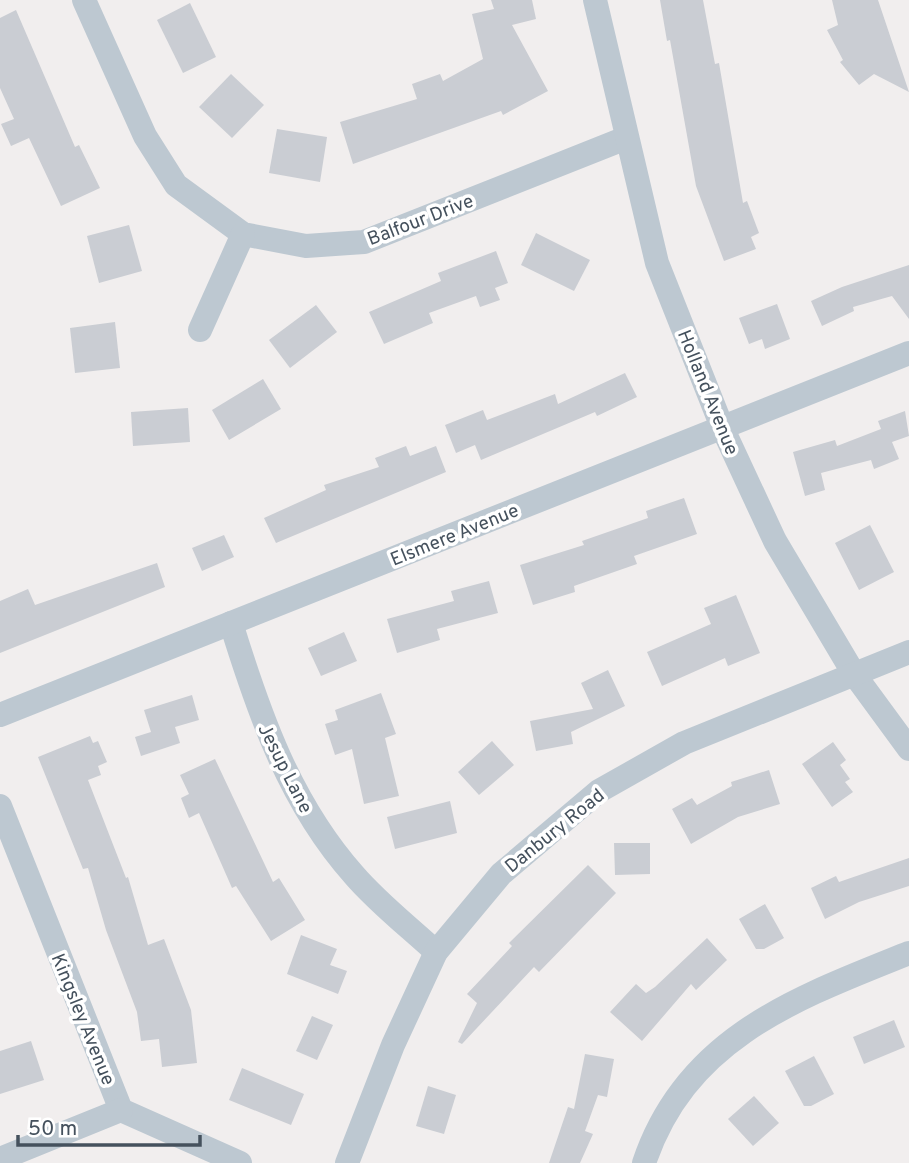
<svg xmlns="http://www.w3.org/2000/svg" width="909" height="1163" font-family="Overpass,sans-serif">
<style>
.building{fill:#cacdd3}
.lines{fill:none;stroke-linecap:round;stroke-linejoin:round}
.minor{stroke:#bdc8d1;stroke-width:24}
.labels{text-anchor:middle;stroke-width:7;stroke-linejoin:round;paint-order:stroke}
.street-label{font-size:19px;fill:#45515d;stroke:#fff}
</style>
<rect width="100%" height="100%" fill="#f1eeee"/>
<g class="building">
<path d="M 491,0 L 532,0 L 536,19 L 512,25 L 548,91 L 503,115 L 501,111 L 353,164 L 340,122 L 417,99 L 412,84 L 440,74 L 443,81 L 483,59 L 472,14 L 494,9 Z"/>
<path d="M 660,0 L 703,0 L 715,64 L 719,63 L 743,203 L 747,201 L 759,233 L 751,237 L 756,249 L 724,261 L 696,186 L 670,40 L 667,41 Z"/>
<path d="M 832,0 L 878,0 L 909,92 L 874,74 L 859,85 L 840,62 L 843,60 L 827,30 L 838,25 Z"/>
<path d="M 190,3 L 216,57 L 183,73 L 157,20 Z"/>
<path d="M 16,10 L 75,147 L 79,145 L 100,188 L 61,206 L 29,138 L 11,146 L 1,124 L 14,119 L 0,88 L 0,18 Z"/>
<path d="M 231,74 L 264,105 L 232,138 L 199,107 Z"/>
<path d="M 277,129 L 327,137 L 320,182 L 269,173 Z"/>
<path d="M 129,225 L 142,271 L 99,283 L 87,236 Z"/>
<path d="M 536,233 L 590,260 L 574,291 L 521,265 Z"/>
<path d="M 496,251 L 508,283 L 495,288 L 500,300 L 480,307 L 476,296 L 429,313 L 433,323 L 384,344 L 369,312 L 441,281 L 438,273 Z"/>
<path d="M 909,265 L 909,319 L 892,296 L 853,307 L 854,311 L 822,326 L 811,301 L 842,287 Z"/>
<path d="M 777,304 L 790,339 L 765,349 L 762,339 L 749,344 L 739,318 Z"/>
<path d="M 316,305 L 337,332 L 290,368 L 269,340 Z"/>
<path d="M 115,322 L 120,368 L 75,373 L 70,328 Z"/>
<path d="M 625,373 L 637,397 L 597,416 L 595,412 L 481,460 L 475,445 L 456,453 L 445,425 L 483,410 L 487,420 L 555,394 L 558,404 Z"/>
<path d="M 263,379 L 281,409 L 229,440 L 212,410 Z"/>
<path d="M 188,408 L 190,442 L 133,446 L 131,412 Z"/>
<path d="M 905,411 L 909,436 L 892,442 L 899,459 L 874,469 L 871,460 L 821,473 L 825,490 L 805,496 L 793,452 L 835,440 L 837,446 L 881,429 L 878,421 Z"/>
<path d="M 406,446 L 410,456 L 436,446 L 446,472 L 276,543 L 264,518 L 326,490 L 324,485 L 379,467 L 375,458 Z"/>
<path d="M 684,498 L 697,534 L 634,556 L 637,564 L 574,586 L 575,592 L 533,605 L 520,565 L 584,545 L 582,541 L 648,518 L 646,511 Z"/>
<path d="M 870,525 L 894,572 L 859,590 L 835,543 Z"/>
<path d="M 224,535 L 234,557 L 202,571 L 192,548 Z"/>
<path d="M 157,563 L 165,587 L 0,653 L 0,601 L 28,589 L 35,605 Z"/>
<path d="M 489,581 L 498,613 L 437,629 L 440,640 L 397,653 L 387,619 L 454,601 L 451,591 Z"/>
<path d="M 736,595 L 760,653 L 728,666 L 725,658 L 662,686 L 647,652 L 711,624 L 704,608 Z"/>
<path d="M 344,632 L 357,661 L 321,676 L 308,648 Z"/>
<path d="M 608,670 L 625,706 L 571,732 L 573,744 L 536,751 L 530,721 L 593,709 L 581,683 Z"/>
<path d="M 381,693 L 396,734 L 385,738 L 399,796 L 364,804 L 352,749 L 335,755 L 325,724 L 338,720 L 335,710 Z"/>
<path d="M 192,695 L 199,720 L 175,727 L 180,743 L 141,756 L 135,737 L 151,732 L 144,710 Z"/>
<path d="M 90,736 L 93,743 L 98,741 L 107,762 L 98,766 L 101,775 L 88,780 L 126,878 L 128,877 L 148,945 L 164,939 L 191,1010 L 197,1063 L 162,1067 L 159,1039 L 141,1041 L 137,1012 L 106,930 L 88,868 L 83,869 L 38,757 Z"/>
<path d="M 492,741 L 514,765 L 479,795 L 458,772 Z"/>
<path d="M 833,742 L 846,760 L 840,765 L 850,779 L 845,782 L 853,792 L 832,807 L 802,764 Z"/>
<path d="M 215,759 L 273,882 L 279,878 L 305,920 L 271,941 L 236,886 L 232,888 L 199,813 L 189,818 L 181,798 L 189,794 L 180,775 Z"/>
<path d="M 769,770 L 780,804 L 738,817 L 691,844 L 672,809 L 692,798 L 697,805 L 732,786 L 731,782 Z"/>
<path d="M 450,801 L 457,833 L 395,849 L 387,817 Z"/>
<path d="M 614,843 L 650,843 L 650,874 L 615,875 Z"/>
<path d="M 909,858 L 909,886 L 859,902 L 825,919 L 811,888 L 836,876 L 839,882 Z"/>
<path d="M 588,865 L 616,893 L 539,972 L 534,967 L 462,1044 L 458,1042 L 477,1003 L 467,994 L 512,946 L 509,943 Z"/>
<path d="M 765,904 L 784,938 L 764,949 L 756,949 L 739,919 Z"/>
<path d="M 301,935 L 337,949 L 330,965 L 347,971 L 338,994 L 287,974 Z"/>
<path d="M 707,938 L 727,960 L 696,990 L 691,984 L 642,1041 L 610,1012 L 636,984 L 646,993 L 655,987 Z"/>
<path d="M 312,1016 L 333,1025 L 317,1060 L 296,1051 Z"/>
<path d="M 894,1020 L 905,1047 L 864,1064 L 853,1037 Z"/>
<path d="M 31,1041 L 44,1080 L 0,1094 L 0,1051 Z"/>
<path d="M 585,1054 L 614,1059 L 607,1097 L 598,1095 L 585,1131 L 593,1134 L 580,1163 L 549,1163 L 568,1107 L 574,1109 Z"/>
<path d="M 814,1056 L 834,1094 L 811,1106 L 804,1106 L 785,1071 Z"/>
<path d="M 242,1068 L 304,1094 L 291,1125 L 229,1100 Z"/>
<path d="M 428,1086 L 456,1095 L 444,1134 L 416,1126 Z"/>
<path d="M 754,1096 L 779,1123 L 753,1146 L 728,1119 Z"/>
</g>
<g class="lines">
<g class="minor">
<path d="M 84,0 L 145,136 L 176,185 L 243,234 L 306,246 L 364,242 L 626,138"/>
<path d="M 595,0 L 657,263 L 722,427 L 775,541 L 854,674 L 909,749"/>
<path d="M 200,330 L 243,234"/>
<path d="M 231,623 C 259,714 290,803 354,875 C 378,903 409,927 436,952"/>
<path d="M 0,715 L 909,353"/>
<path d="M 0,806 L 121,1110 L 240,1163"/>
<path d="M 0,1159 L 121,1110"/>
<path d="M 347,1163 L 393,1045 L 436,952 L 501,874 L 599,791 L 684,743 L 909,652"/>
<path d="M 644,1163 C 686,1037 797,998 909,953"/>
</g>
</g>
<g class="labels">
<g class="street-label">
<text transform="translate(420 219) rotate(-21)" y="7">Balfour Drive</text>
<text transform="translate(709 392) rotate(68)" y="7">Holland Avenue</text>
<text transform="translate(454 534) rotate(-22)" y="7">Elsmere Avenue</text>
<text transform="translate(286 768) rotate(63)" y="7">Jesup Lane</text>
<text transform="translate(554 830) rotate(-39)" y="7">Danbury Road</text>
<text transform="translate(84 1019) rotate(68)" y="7">Kingsley Avenue</text>
</g>
</g>
<path d="M18 1135v10h182v-10" fill="none" stroke="#45515d" stroke-width="3.5"/>
<text x="28" y="1135" font-size="21" fill="#45515d" stroke="#ffffff" stroke-width="5" paint-order="stroke">50 m</text>
</svg>
